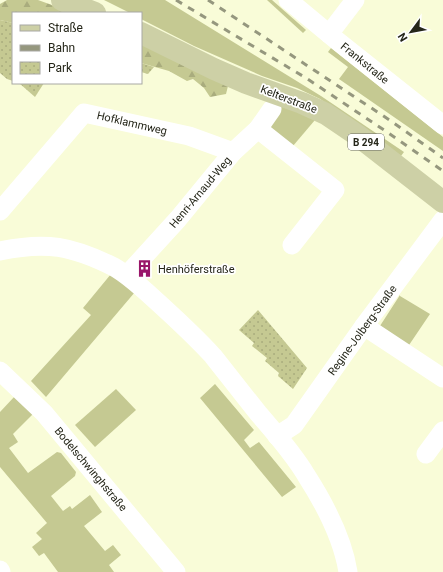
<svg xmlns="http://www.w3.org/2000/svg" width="443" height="572" font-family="Roboto,sans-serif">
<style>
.grass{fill:#c5c992}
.forest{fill:url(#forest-firs)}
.park{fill:url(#park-dots)}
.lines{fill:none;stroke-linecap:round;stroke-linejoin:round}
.minor{stroke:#fff;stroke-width:19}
.major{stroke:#cdd0a6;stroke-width:22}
.rail{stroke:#95977e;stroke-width:3;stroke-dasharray:7 7;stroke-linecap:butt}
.labels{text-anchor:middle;stroke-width:3.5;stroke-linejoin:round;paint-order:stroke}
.shield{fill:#fff;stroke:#66675e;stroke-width:1}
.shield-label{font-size:10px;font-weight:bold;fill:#252619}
.street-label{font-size:11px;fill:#252619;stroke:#fff}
.poi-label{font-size:11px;fill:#252619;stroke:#fff;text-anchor:start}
</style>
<defs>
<pattern id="forest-firs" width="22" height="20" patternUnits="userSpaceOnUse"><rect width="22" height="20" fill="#c5c992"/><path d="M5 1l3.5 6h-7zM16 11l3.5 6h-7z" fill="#a9ac7d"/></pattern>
<pattern id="park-dots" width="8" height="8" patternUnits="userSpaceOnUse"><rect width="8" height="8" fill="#c5c992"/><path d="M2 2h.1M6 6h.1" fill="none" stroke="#a9ac7d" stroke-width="1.8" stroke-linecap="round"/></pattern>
</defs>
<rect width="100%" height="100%" fill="#f9fcd8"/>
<g class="grass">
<path d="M 104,0 L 165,0 L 321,96 L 404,152 L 401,156 L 320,99 L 297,88 L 262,76 L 194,46 L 141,19 L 141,13 L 130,13 Z"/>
<path d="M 267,0 L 272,0 L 306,30 L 303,33 Z"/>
<path d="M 331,48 L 443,137 L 443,151 L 339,79 L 348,67 L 328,52 Z"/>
<path d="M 280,99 L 315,120 L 287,153 L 258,129 Z"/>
<path d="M 111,274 L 135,292 L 46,397 L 31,381 L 91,315 L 83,308 Z"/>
<path d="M 400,295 L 400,296 L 430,314 L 407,348 L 378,329 Z"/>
<path d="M 215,384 L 254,430 L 244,440 L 250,448 L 259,442 L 296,487 L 282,497 L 200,398 Z"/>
<path d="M 116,389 L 136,410 L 95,447 L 75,425 Z"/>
<path d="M 15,396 L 33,414 L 13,434 L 18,442 L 9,448 L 28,473 L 57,452 L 61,453 L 76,472 L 75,476 L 51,496 L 63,511 L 70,506 L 72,509 L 90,495 L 102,512 L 84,526 L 105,551 L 113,545 L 121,555 L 109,565 L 114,572 L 58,572 L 44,553 L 39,556 L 32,547 L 42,539 L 36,533 L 47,523 L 0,467 L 0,412 Z"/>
</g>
<g class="forest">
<path d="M 7,0 L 38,0 L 63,9 L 63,13 L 13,13 L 13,23 L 0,20 L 0,4 Z"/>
<path d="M 141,41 L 229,82 L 226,94 L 210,97 L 204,88 L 193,79 L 187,81 L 169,71 L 141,63 Z"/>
</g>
<g class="park">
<path d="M 0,20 L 13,23 L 13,81 L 7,79 L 0,73 Z"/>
<path d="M 141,63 L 154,67 L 148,74 L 141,72 Z"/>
<path d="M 19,83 L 44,83 L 35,97 Z"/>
<path d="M 258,310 L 307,368 L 293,389 L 278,376 L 279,373 L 265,361 L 267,358 L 252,346 L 254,343 L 239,330 Z"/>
</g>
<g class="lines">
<g class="minor">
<path d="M 288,0 L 335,39 L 443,125"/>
<path d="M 329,34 L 355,0"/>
<path d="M 258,129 L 335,190 L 292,245"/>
<path d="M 0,211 L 84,113 L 189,136 L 233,152"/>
<path d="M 0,251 C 46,241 72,246 114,267 C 128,275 140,286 152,297 C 173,316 194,335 213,356 C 228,375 243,394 258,413 C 275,433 293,453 306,475 C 324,503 343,540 348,572"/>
<path d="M 127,275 L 178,219 L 233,152 L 258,129 L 272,109"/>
<path d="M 364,326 L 443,378"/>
<path d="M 0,371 L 44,413 L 176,572"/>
<path d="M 277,436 L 294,425 L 364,326 L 443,220"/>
<path d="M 426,454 L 443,431"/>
<path d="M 0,570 L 1,572"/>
</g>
<g class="major">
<path d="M 62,0 L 95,13"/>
<path d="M 141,33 L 214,69 L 246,83 L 302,103 L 326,114 L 357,135 L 443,202"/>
</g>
<g class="rail">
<path d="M 176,0 L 306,78 L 384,130 L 443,171"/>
<path d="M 208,0 L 391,121 L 443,158"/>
</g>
</g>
<defs>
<symbol id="building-bare" viewBox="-9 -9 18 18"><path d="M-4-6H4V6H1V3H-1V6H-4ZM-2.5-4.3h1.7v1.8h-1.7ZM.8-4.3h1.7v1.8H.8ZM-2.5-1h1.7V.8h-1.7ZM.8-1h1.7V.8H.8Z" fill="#991569" stroke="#fff" stroke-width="2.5" paint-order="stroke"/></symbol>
</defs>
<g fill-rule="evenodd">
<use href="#building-bare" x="132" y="256" width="25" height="25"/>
</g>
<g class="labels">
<rect class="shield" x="348" y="134" width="36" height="16" rx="3"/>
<g class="shield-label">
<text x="366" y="146">B 294</text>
</g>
<g class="street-label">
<text transform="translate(365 63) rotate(39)" y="4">Frankstraße</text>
<text transform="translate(289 99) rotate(21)" y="4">Kelterstraße</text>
<text transform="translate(132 123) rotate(13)" y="4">Hofklammweg</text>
<text transform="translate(200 192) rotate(-50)" y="4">Henri-Arnaud-Weg</text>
<text transform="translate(362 330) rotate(-54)" y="4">Regine-Jolberg-Straße</text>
<text transform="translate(91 469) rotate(50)" y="4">Bodelschwinghstraße</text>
</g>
<g class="poi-label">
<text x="158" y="273">Henhöferstraße</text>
</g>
</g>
<rect x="12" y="12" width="130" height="72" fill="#ffffff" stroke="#a8a8a3"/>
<rect x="20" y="25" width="20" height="6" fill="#cdd0a6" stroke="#a8a8a3"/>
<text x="48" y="32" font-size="12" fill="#252619">Straße</text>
<rect x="20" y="45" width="20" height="6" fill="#95977e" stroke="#a8a8a3"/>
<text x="48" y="52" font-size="12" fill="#252619">Bahn</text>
<rect x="20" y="62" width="20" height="12" fill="url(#park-dots)" stroke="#a8a8a3"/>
<text x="48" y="72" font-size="12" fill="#252619">Park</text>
<g transform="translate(411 32) rotate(238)" stroke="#ffffff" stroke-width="3" paint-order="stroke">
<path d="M0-3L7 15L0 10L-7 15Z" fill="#252619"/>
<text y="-6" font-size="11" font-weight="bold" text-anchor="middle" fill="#252619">N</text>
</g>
</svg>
